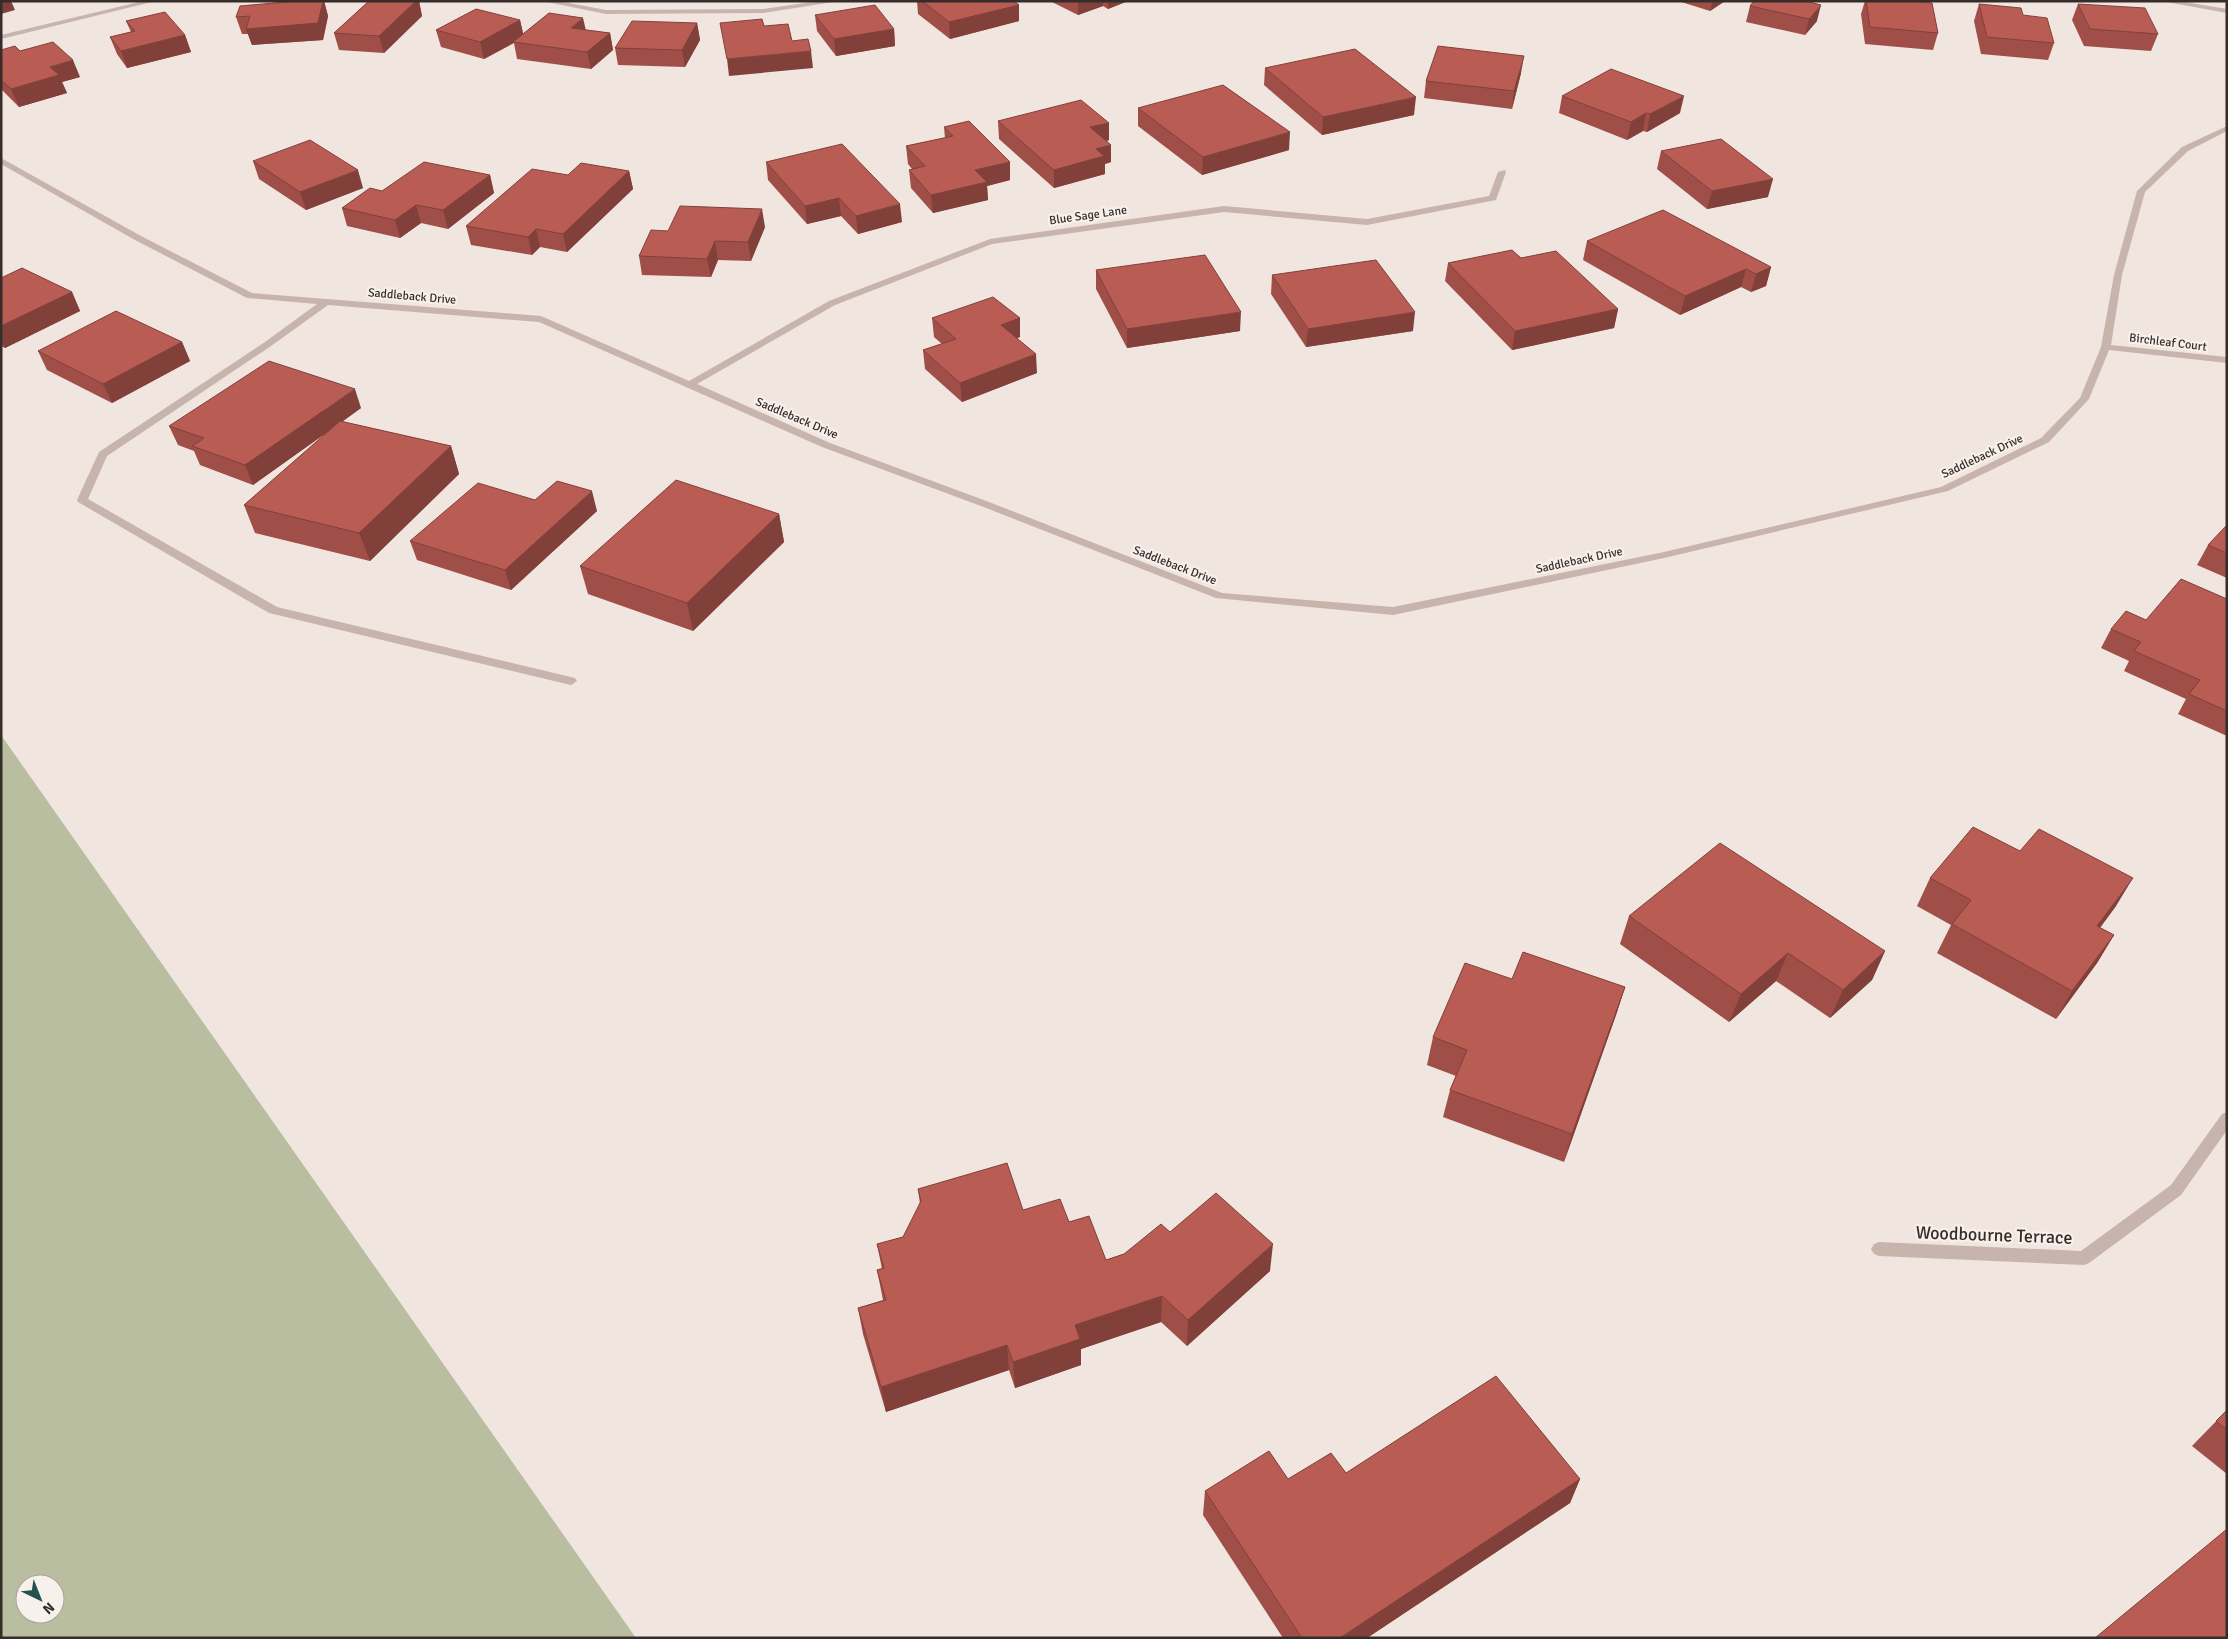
<svg xmlns="http://www.w3.org/2000/svg" width="2228" height="1639" font-family="Signika,sans-serif">
<style>
.green{fill:#b9bea1;fill-rule:evenodd}
.lines{fill:none;stroke-linecap:round;stroke-linejoin:round}
.street{fill:#c7b4ac;fill-rule:evenodd}
.wall{fill:#9f4f48}
.shaded-wall{fill:#82403b}
.building{fill:#b95c54;stroke:#82403b}
.labels{text-anchor:middle;stroke-width:4.5;stroke-linejoin:round;paint-order:stroke}
.far-street-label{font-size:12px;fill:#362c2a;stroke:#f8f0eb}
.near-street-label{font-size:18px;fill:#362c2a;stroke:#f8f0eb}
</style>
<rect width="100%" height="100%" fill="#f0e5df"/>
<path class="green" d="M 1,735 L 636,1638 L 1,1638 ZM 25,1584 L 55,1584 L 55,1614 L 25,1614 Z"/>
<g class="lines">
<g class="street">
<path d="M 143,1 L 156,1 L 1,39 L 1,35 Z"/>
<path d="M 542,1 L 558,1 L 606,10 L 763,9 L 819,1 L 840,1 L 763,13 L 606,14 Z"/>
<path d="M 2161,1 L 2179,1 L 2227,9 L 2227,13 Z"/>
<path d="M 2227,126 L 2227,131 L 2188,151 L 2145,192 L 2122,275 L 2111,345 L 2227,357 L 2227,363 L 2109,350 L 2089,399 L 2049,442 L 1948,491 L 1664,558 L 1393,615 L 1216,598 L 981,506 L 822,447 L 539,322 L 328,305 L 271,346 L 107,456 L 88,499 L 277,607 L 575,678 L 577,681 L 571,685 L 269,613 L 78,502 L 77,500 L 99,452 L 265,342 L 317,304 L 247,298 L 135,240 L 1,164 L 1,158 L 141,236 L 252,293 L 541,316 L 689,381 L 829,301 L 990,239 L 1224,206 L 1367,219 L 1489,196 L 1498,172 L 1505,170 L 1506,172 L 1496,200 L 1367,225 L 1224,212 L 992,244 L 835,305 L 697,384 L 830,443 L 989,502 L 1222,593 L 1393,607 L 1664,552 L 1941,487 L 2041,438 L 2080,398 L 2101,347 L 2114,275 L 2137,191 L 2182,147 Z"/>
<path d="M 2227,1112 L 2227,1130 L 2181,1195 L 2089,1263 L 2084,1265 L 1879,1256 L 1874,1254 L 1871,1249 L 1874,1244 L 1879,1242 L 2081,1251 L 2171,1185 L 2222,1114 Z"/>
</g>
</g>
<g class="wall">
<path d="M 297,1 L 324,1 L 328,16 L 323,40 L 252,45 L 248,34 L 242,34 L 236,17 Z"/>
<path d="M 369,1 L 419,1 L 422,16 L 384,53 L 339,50 L 334,33 Z"/>
<path d="M 917,1 L 1014,1 L 1019,5 L 1019,21 L 950,39 L 918,14 Z"/>
<path d="M 1050,1 L 1128,1 L 1108,9 L 1103,6 L 1078,15 Z"/>
<path d="M 1678,1 L 1725,1 L 1710,11 Z"/>
<path d="M 1754,1 L 1817,21 L 1805,35 L 1746,22 L 1750,6 Z"/>
<path d="M 1865,1 L 1913,1 L 1938,33 L 1933,50 L 1865,44 L 1861,14 Z"/>
<path d="M 1979,4 L 2054,43 L 2048,60 L 1981,54 L 1974,21 Z"/>
<path d="M 2078,4 L 2158,34 L 2151,51 L 2084,46 L 2072,20 Z"/>
<path d="M 815,15 L 894,29 L 895,46 L 836,56 L 817,31 Z"/>
<path d="M 520,20 L 523,35 L 586,30 L 610,33 L 613,50 L 591,69 L 517,59 L 514,43 L 484,59 L 441,47 L 436,30 Z"/>
<path d="M 126,21 L 185,35 L 191,52 L 127,68 L 117,54 L 110,37 L 131,32 Z"/>
<path d="M 697,23 L 700,40 L 685,67 L 618,65 L 615,48 Z"/>
<path d="M 1,50 L 20,51 L 80,77 L 62,82 L 67,93 L 19,107 L 1,89 Z"/>
<path d="M 1265,68 L 1414,115 L 1322,135 L 1264,85 Z"/>
<path d="M 1521,73 L 1512,109 L 1424,98 L 1426,81 Z"/>
<path d="M 1562,96 L 1680,113 L 1647,132 L 1643,131 L 1627,140 L 1559,113 Z"/>
<path d="M 1138,108 L 1289,150 L 1202,175 L 1138,126 Z"/>
<path d="M 998,121 L 1109,123 L 1109,140 L 1107,141 L 1111,162 L 1105,164 L 1105,174 L 1054,188 L 999,139 Z"/>
<path d="M 944,127 L 1010,162 L 1010,180 L 987,186 L 988,200 L 933,213 L 911,188 L 909,170 L 912,169 L 908,164 L 906,146 L 945,138 Z"/>
<path d="M 1661,151 L 1768,197 L 1707,209 L 1657,169 Z"/>
<path d="M 253,161 L 363,188 L 306,210 L 259,179 Z"/>
<path d="M 766,162 L 902,222 L 858,234 L 841,216 L 807,224 L 768,180 Z"/>
<path d="M 629,171 L 633,189 L 567,252 L 540,247 L 532,255 L 471,245 L 466,226 L 568,175 Z"/>
<path d="M 490,175 L 494,193 L 448,229 L 421,223 L 400,238 L 347,226 L 342,208 L 382,191 Z"/>
<path d="M 765,227 L 751,261 L 718,260 L 711,277 L 642,275 L 639,256 L 668,231 Z"/>
<path d="M 1587,241 L 1771,267 L 1766,286 L 1751,292 L 1741,287 L 1680,315 L 1583,260 Z"/>
<path d="M 1521,258 L 1618,309 L 1614,328 L 1512,350 L 1445,281 L 1448,263 Z"/>
<path d="M 1096,270 L 1240,331 L 1127,348 L 1096,289 Z"/>
<path d="M 1272,275 L 1413,331 L 1306,347 L 1271,294 Z"/>
<path d="M 1,278 L 72,292 L 80,311 L 5,348 L 1,346 Z"/>
<path d="M 932,318 L 1020,318 L 1020,337 L 1017,338 L 1037,373 L 962,402 L 925,369 L 923,350 L 942,344 L 934,337 Z"/>
<path d="M 182,342 L 190,361 L 112,403 L 47,370 L 38,351 Z"/>
<path d="M 361,408 L 342,422 L 451,446 L 459,474 L 370,561 L 255,533 L 244,505 L 329,431 L 253,485 L 200,465 L 194,451 L 178,445 L 169,426 Z"/>
<path d="M 535,500 L 597,511 L 511,590 L 417,560 L 410,541 Z"/>
<path d="M 779,514 L 784,542 L 693,631 L 588,594 L 580,566 Z"/>
<path d="M 2227,525 L 2227,578 L 2197,565 L 2208,545 Z"/>
<path d="M 2227,599 L 2227,736 L 2178,714 L 2186,699 L 2124,671 L 2129,661 L 2101,648 L 2111,629 L 2146,620 Z"/>
<path d="M 1930,878 L 2116,906 L 2100,928 L 2114,935 L 2097,963 L 2056,1019 L 1937,953 L 1951,925 L 1917,906 Z"/>
<path d="M 1629,916 L 1885,951 L 1872,980 L 1830,1018 L 1776,981 L 1729,1022 L 1620,944 Z"/>
<path d="M 1512,979 L 1625,987 L 1616,1015 L 1564,1162 L 1443,1117 L 1450,1090 L 1456,1076 L 1427,1065 L 1433,1037 Z"/>
<path d="M 918,1189 L 1023,1210 L 1069,1222 L 1106,1260 L 1124,1254 L 1170,1232 L 1270,1271 L 1187,1346 L 1161,1322 L 1081,1349 L 1081,1365 L 1015,1388 L 1009,1370 L 886,1412 L 863,1334 L 858,1308 L 883,1300 L 877,1270 L 882,1269 L 877,1244 L 903,1237 L 920,1204 Z"/>
<path d="M 2227,1410 L 2227,1474 L 2192,1446 Z"/>
<path d="M 1346,1473 L 1580,1479 L 1570,1503 L 1367,1638 L 1283,1638 L 1203,1515 L 1205,1491 L 1288,1479 Z"/>
</g>
<g class="shaded-wall">
<path d="M 1,1 L 11,1 L 15,10 L 1,14 Z"/>
<path d="M 323,1 L 324,1 L 328,16 L 323,40 L 252,45 L 246,29 Z"/>
<path d="M 416,1 L 419,1 L 422,16 L 384,53 L 379,36 Z"/>
<path d="M 1078,1 L 1103,1 L 1103,6 L 1078,15 Z"/>
<path d="M 1108,1 L 1128,1 L 1108,9 Z"/>
<path d="M 1713,1 L 1725,1 L 1710,11 Z"/>
<path d="M 1019,5 L 1019,21 L 950,39 L 949,22 Z"/>
<path d="M 1821,5 L 1817,21 L 1805,35 L 1809,19 Z"/>
<path d="M 583,18 L 587,35 L 571,28 Z"/>
<path d="M 520,20 L 524,37 L 484,59 L 480,42 Z"/>
<path d="M 697,23 L 700,40 L 685,67 L 682,50 Z"/>
<path d="M 894,29 L 895,46 L 836,56 L 834,39 Z"/>
<path d="M 610,33 L 613,50 L 591,69 L 587,52 Z"/>
<path d="M 185,35 L 191,52 L 127,68 L 121,51 Z"/>
<path d="M 811,51 L 813,68 L 729,76 L 727,59 Z"/>
<path d="M 1524,56 L 1521,73 L 1512,109 L 1514,91 Z"/>
<path d="M 73,60 L 80,77 L 62,82 L 67,93 L 19,107 L 11,89 L 50,67 Z"/>
<path d="M 1684,96 L 1680,113 L 1647,132 L 1650,114 Z"/>
<path d="M 1416,97 L 1414,115 L 1322,135 L 1323,117 Z"/>
<path d="M 1646,113 L 1643,131 L 1627,140 L 1631,122 Z"/>
<path d="M 1109,123 L 1109,140 L 1090,145 L 1090,127 Z"/>
<path d="M 1290,132 L 1289,150 L 1202,175 L 1203,157 Z"/>
<path d="M 1111,145 L 1111,162 L 1105,164 L 1105,174 L 1054,188 L 1054,170 L 1096,149 Z"/>
<path d="M 1010,162 L 1010,180 L 987,186 L 988,200 L 933,213 L 931,195 L 975,170 Z"/>
<path d="M 358,170 L 363,188 L 306,210 L 300,192 Z"/>
<path d="M 629,171 L 633,189 L 567,252 L 563,234 Z"/>
<path d="M 490,175 L 494,193 L 448,229 L 443,210 Z"/>
<path d="M 1773,179 L 1768,197 L 1707,209 L 1712,191 Z"/>
<path d="M 839,198 L 841,216 L 807,224 L 805,206 Z"/>
<path d="M 900,204 L 902,222 L 858,234 L 856,216 Z"/>
<path d="M 416,205 L 421,223 L 400,238 L 395,220 Z"/>
<path d="M 762,209 L 765,227 L 751,261 L 748,242 Z"/>
<path d="M 536,229 L 540,247 L 532,255 L 528,237 Z"/>
<path d="M 715,241 L 718,260 L 711,277 L 707,259 Z"/>
<path d="M 1771,267 L 1766,286 L 1751,292 L 1756,274 Z"/>
<path d="M 1746,269 L 1741,287 L 1680,315 L 1685,296 Z"/>
<path d="M 72,292 L 80,311 L 5,348 L 1,341 L 1,326 Z"/>
<path d="M 1618,309 L 1614,328 L 1512,350 L 1515,331 Z"/>
<path d="M 1241,312 L 1240,331 L 1127,348 L 1127,329 Z"/>
<path d="M 1415,312 L 1413,331 L 1306,347 L 1308,329 Z"/>
<path d="M 1020,318 L 1020,337 L 1002,344 L 1001,325 Z"/>
<path d="M 182,342 L 190,361 L 112,403 L 103,384 Z"/>
<path d="M 1036,354 L 1037,373 L 962,402 L 960,383 Z"/>
<path d="M 355,389 L 361,408 L 253,485 L 245,465 Z"/>
<path d="M 451,446 L 459,474 L 370,561 L 359,533 Z"/>
<path d="M 592,491 L 597,511 L 511,590 L 505,570 Z"/>
<path d="M 779,514 L 784,542 L 693,631 L 687,603 Z"/>
<path d="M 2133,878 L 2116,906 L 2080,954 L 2097,926 Z"/>
<path d="M 2114,935 L 2097,963 L 2056,1019 L 2072,991 Z"/>
<path d="M 1885,951 L 1872,980 L 1830,1018 L 1843,990 Z"/>
<path d="M 1788,953 L 1776,981 L 1729,1022 L 1741,994 Z"/>
<path d="M 1625,987 L 1616,1015 L 1564,1162 L 1572,1134 Z"/>
<path d="M 1273,1244 L 1270,1271 L 1187,1346 L 1188,1320 Z"/>
<path d="M 1162,1296 L 1161,1322 L 1081,1349 L 1081,1365 L 1015,1388 L 1013,1362 L 1075,1325 Z"/>
<path d="M 1007,1345 L 1009,1370 L 886,1412 L 881,1387 Z"/>
<path d="M 1580,1479 L 1570,1503 L 1367,1638 L 1340,1638 Z"/>
</g>
<g class="building">
<path d="M 297,1 L 323,1 L 318,23 L 246,29 L 250,16 L 236,17 L 240,6 Z"/>
<path d="M 369,1 L 416,1 L 379,36 L 334,33 Z"/>
<path d="M 922,1 L 1014,1 L 1019,5 L 949,22 Z"/>
<path d="M 1754,1 L 1806,1 L 1821,5 L 1809,19 L 1750,6 Z"/>
<path d="M 1866,1 L 1913,1 L 1932,3 L 1938,33 L 1870,27 Z"/>
<path d="M 1979,4 L 2021,8 L 2023,15 L 2047,18 L 2054,43 L 1987,37 Z"/>
<path d="M 2078,4 L 2145,8 L 2158,34 L 2090,29 Z"/>
<path d="M 875,5 L 894,29 L 834,39 L 815,15 Z"/>
<path d="M 476,9 L 520,20 L 480,42 L 436,30 Z"/>
<path d="M 165,12 L 185,35 L 121,51 L 110,37 L 135,31 L 126,21 Z"/>
<path d="M 549,13 L 583,18 L 571,28 L 610,33 L 587,52 L 513,42 Z"/>
<path d="M 762,19 L 764,26 L 788,24 L 792,41 L 808,39 L 811,51 L 727,59 L 720,23 Z"/>
<path d="M 632,21 L 697,23 L 682,50 L 615,48 Z"/>
<path d="M 53,42 L 73,60 L 50,67 L 59,75 L 11,89 L 1,80 L 1,50 L 15,46 L 20,51 Z"/>
<path d="M 1438,46 L 1524,56 L 1514,91 L 1426,81 Z"/>
<path d="M 1355,49 L 1416,97 L 1323,117 L 1265,68 Z"/>
<path d="M 1611,69 L 1684,96 L 1650,114 L 1646,113 L 1631,122 L 1562,96 Z"/>
<path d="M 1223,85 L 1290,132 L 1203,157 L 1138,108 Z"/>
<path d="M 1081,100 L 1109,123 L 1090,127 L 1111,145 L 1096,149 L 1104,156 L 1054,170 L 998,121 Z"/>
<path d="M 969,121 L 1010,162 L 975,170 L 987,182 L 931,195 L 909,170 L 925,166 L 906,146 L 953,136 L 944,127 Z"/>
<path d="M 1721,139 L 1773,179 L 1712,191 L 1661,151 Z"/>
<path d="M 310,140 L 358,170 L 300,192 L 253,161 Z"/>
<path d="M 842,144 L 900,204 L 856,216 L 839,198 L 805,206 L 766,162 Z"/>
<path d="M 424,162 L 490,175 L 443,210 L 416,205 L 395,220 L 342,208 L 370,188 L 382,191 Z"/>
<path d="M 581,163 L 629,171 L 563,234 L 536,229 L 528,237 L 466,226 L 532,169 L 568,175 Z"/>
<path d="M 680,206 L 762,209 L 748,242 L 715,241 L 707,259 L 639,256 L 651,230 L 668,231 Z"/>
<path d="M 1663,210 L 1771,267 L 1756,274 L 1746,269 L 1685,296 L 1587,241 Z"/>
<path d="M 1512,250 L 1521,258 L 1556,251 L 1618,309 L 1515,331 L 1448,263 Z"/>
<path d="M 1205,255 L 1241,312 L 1127,329 L 1096,270 Z"/>
<path d="M 1376,260 L 1415,312 L 1308,329 L 1272,275 Z"/>
<path d="M 22,268 L 72,292 L 1,326 L 1,278 Z"/>
<path d="M 993,297 L 1020,318 L 1001,325 L 1036,354 L 960,383 L 923,350 L 956,339 L 932,318 Z"/>
<path d="M 116,311 L 182,342 L 103,384 L 38,351 Z"/>
<path d="M 269,361 L 355,389 L 245,465 L 192,446 L 204,438 L 169,426 Z"/>
<path d="M 340,421 L 451,446 L 359,533 L 244,505 Z"/>
<path d="M 676,480 L 779,514 L 687,603 L 580,566 Z"/>
<path d="M 557,481 L 592,491 L 505,570 L 410,541 L 478,483 L 535,500 Z"/>
<path d="M 2227,525 L 2227,553 L 2208,545 Z"/>
<path d="M 2181,579 L 2227,599 L 2227,711 L 2189,694 L 2200,680 L 2134,651 L 2141,642 L 2111,629 L 2126,611 L 2146,620 Z"/>
<path d="M 1973,827 L 2020,851 L 2039,829 L 2133,878 L 2097,926 L 2114,935 L 2072,991 L 1952,924 L 1971,900 L 1930,878 Z"/>
<path d="M 1720,843 L 1885,951 L 1843,990 L 1788,953 L 1741,994 L 1629,916 Z"/>
<path d="M 1523,952 L 1625,987 L 1572,1134 L 1450,1090 L 1467,1050 L 1433,1037 L 1465,963 L 1512,979 Z"/>
<path d="M 1007,1163 L 1023,1210 L 1060,1199 L 1069,1222 L 1089,1216 L 1106,1260 L 1124,1254 L 1161,1224 L 1170,1232 L 1216,1193 L 1273,1244 L 1188,1320 L 1162,1296 L 1075,1325 L 1080,1339 L 1013,1362 L 1007,1345 L 881,1387 L 858,1308 L 886,1300 L 877,1270 L 884,1268 L 877,1244 L 903,1237 L 921,1201 L 918,1189 Z"/>
<path d="M 1496,1376 L 1580,1479 L 1340,1638 L 1302,1638 L 1205,1491 L 1269,1451 L 1288,1479 L 1331,1453 L 1346,1473 Z"/>
<path d="M 2227,1410 L 2227,1430 L 2216,1421 Z"/>
<path d="M 2227,1529 L 2227,1638 L 2095,1638 Z"/>
</g>
<g class="labels">
<g class="far-street-label">
<text transform="translate(1088 215) rotate(-8)" y="4">Blue Sage Lane</text>
<text transform="translate(412 296) rotate(5)" y="4">Saddleback Drive</text>
<text transform="translate(2168 342) rotate(7)" y="4">Birchleaf Court</text>
<text transform="translate(797 418) rotate(23)" y="4">Saddleback Drive</text>
<text transform="translate(1982 456) rotate(-25)" y="4">Saddleback Drive</text>
<text transform="translate(1579 560) rotate(-12)" y="4">Saddleback Drive</text>
<text transform="translate(1175 565) rotate(21)" y="4">Saddleback Drive</text>
</g>
<g class="near-street-label">
<text transform="translate(1994 1235) rotate(2)" y="6">Woodbourne Terrace</text>
</g>
</g>
<rect width="2228" height="1639" fill="none" stroke="#362c2a" stroke-width="5"/>
<g transform="translate(40 1599) rotate(137)"><circle r="24" fill="#f8f0eb" stroke="#aaa29e"/>
<path d="M0-4L9 19L0 12L-9 19Z" fill="#24534f"/>
<text y="-8" font-size="14" font-weight="bold" text-anchor="middle" fill="#362c2a">N</text>
</g>
</svg>
